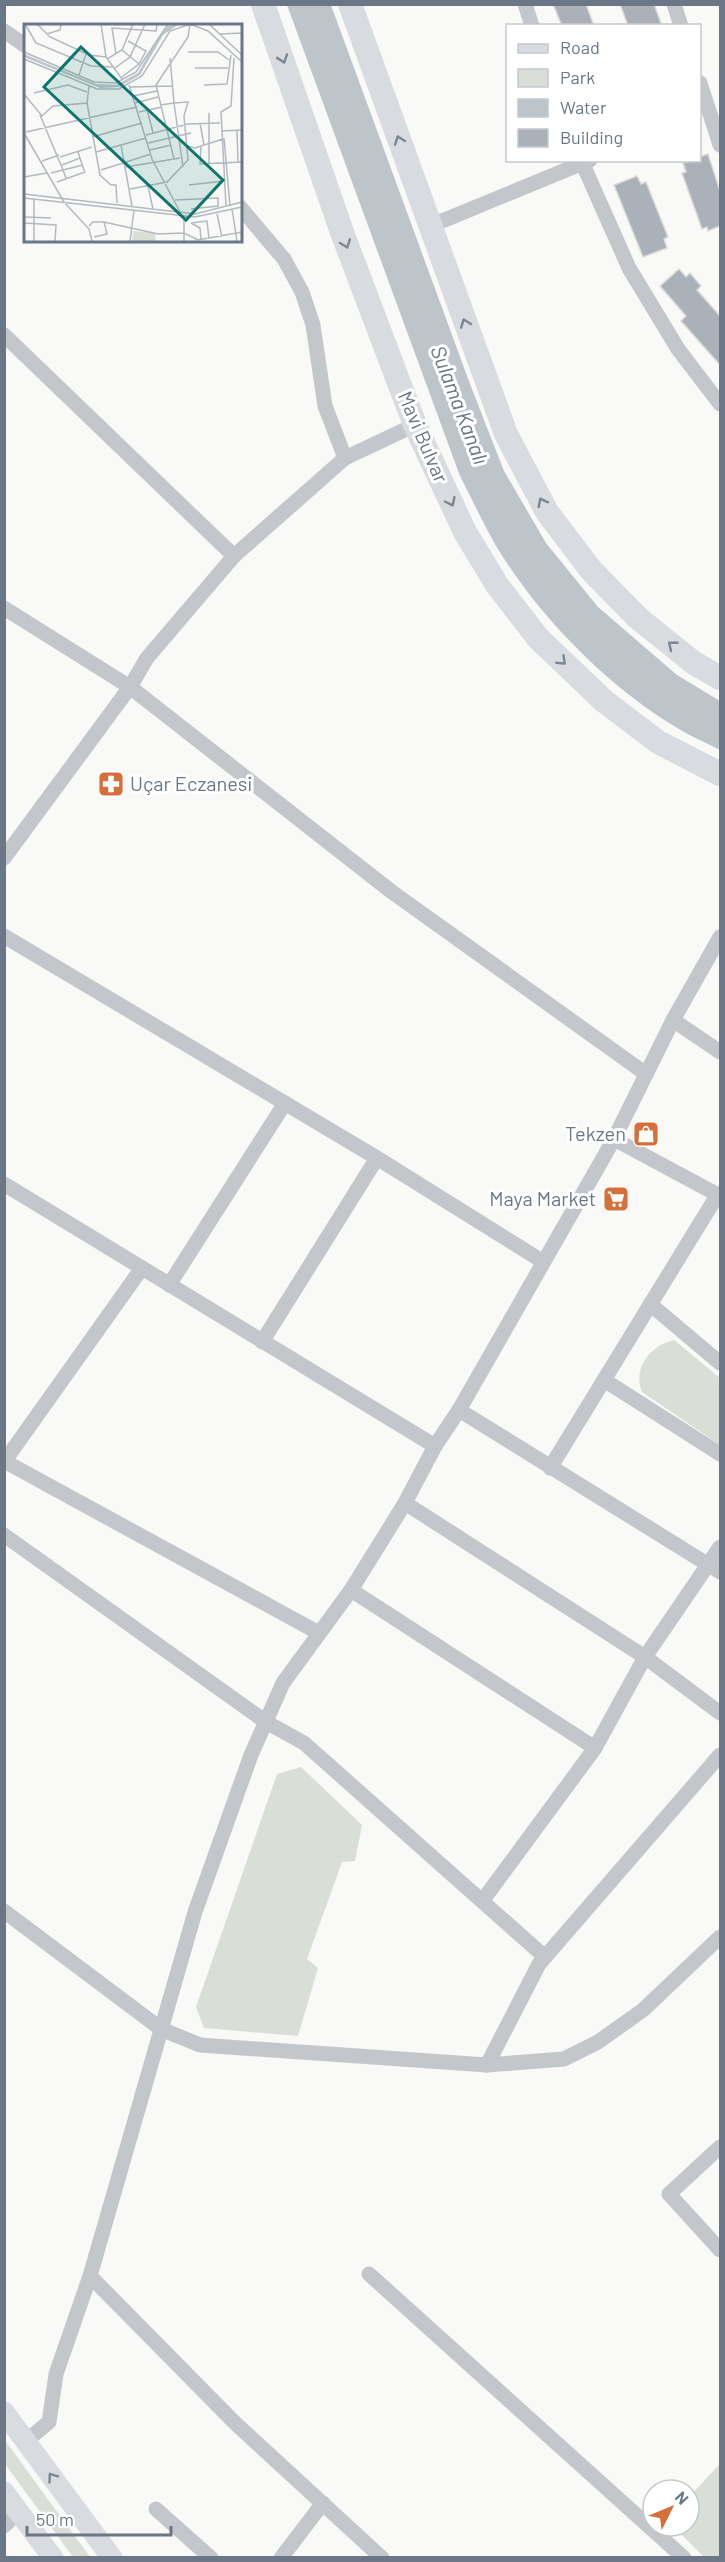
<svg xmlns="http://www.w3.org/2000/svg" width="725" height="2562" font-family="Barlow,sans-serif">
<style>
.green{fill:#d9ded7}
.water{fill:#bdc5cb}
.building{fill:#abb1b8;stroke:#dbdbda;stroke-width:1.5}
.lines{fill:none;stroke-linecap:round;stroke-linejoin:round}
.minor{stroke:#c3c6ca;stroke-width:15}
.secondary{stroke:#d8dbdf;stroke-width:21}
.primary{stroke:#d8dbdf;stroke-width:24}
.oneway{stroke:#7b8693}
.labels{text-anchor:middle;stroke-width:6;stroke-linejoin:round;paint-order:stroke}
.street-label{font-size:20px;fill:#6b7786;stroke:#fff}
.poi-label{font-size:20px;fill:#6b7786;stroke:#fff;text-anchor:end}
.water-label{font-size:21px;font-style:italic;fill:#677781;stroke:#fff}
.inset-road{fill:none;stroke:#b3b9c0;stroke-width:1.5}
.view{fill:#0f766e;fill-opacity:0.15;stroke:#0f766e;stroke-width:3}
.inset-edge{fill:none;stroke:#6b7786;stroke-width:3}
</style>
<rect width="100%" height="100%" fill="#f9f9f7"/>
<g class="green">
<path d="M 674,1340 L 720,1378 L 720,1445 L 642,1392 C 632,1368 651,1345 674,1340 Z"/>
<path d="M 301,1767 L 362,1825 L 355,1861 L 342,1862 L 307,1959 L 318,1968 L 298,2036 L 204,2028 L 196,2007 L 277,1774 Z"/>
<path d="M 4,2439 L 90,2557 L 73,2557 L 5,2464 Z"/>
<path d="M 720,2464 L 720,2557 L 704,2557 L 673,2526 L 689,2526 L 689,2497 Z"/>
</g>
<path class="water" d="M 287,5 L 331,5 L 470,384 L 504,471 L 546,543 L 598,607 L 677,675 L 720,701 L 720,750 C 707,743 692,737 679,729 C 607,686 540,618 496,546 C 483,523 472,499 460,476 Z"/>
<g class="building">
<path d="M 553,4 L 586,4 L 594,26 L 562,26 Z"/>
<path d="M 620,4 L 654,4 L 662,26 L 628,26 Z"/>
<path d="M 708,154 L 720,191 L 720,226 L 708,231 L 707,227 L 702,229 L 682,173 L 686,172 L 683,163 L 699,160 L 699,157 Z"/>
<path d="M 637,176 L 641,184 L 646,182 L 668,237 L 664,239 L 667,248 L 643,257 L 614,185 Z"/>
<path d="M 679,269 L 686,277 L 690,273 L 701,286 L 697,290 L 720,316 L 720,365 L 681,321 L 686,316 L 660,286 Z"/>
</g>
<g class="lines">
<g class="minor">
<path d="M 525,4 L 532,26"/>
<path d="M 674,4 L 681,26"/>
<path d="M 4,31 L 26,46"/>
<path d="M 700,83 L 720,145"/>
<path d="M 581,160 L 629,268 L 678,349 L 720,404"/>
<path d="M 240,207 L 284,259 L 302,292 L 313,325 L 325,406 L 345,458"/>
<path d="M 430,226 L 590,160"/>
<path d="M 4,335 L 234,556 L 345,458 L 415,425"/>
<path d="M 4,608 L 130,687 L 392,892 L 646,1074"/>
<path d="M 4,858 L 130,687 L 147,658 L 234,556"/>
<path d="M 4,936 L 377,1158 L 542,1261"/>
<path d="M 673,1020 L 720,1052"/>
<path d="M 614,1139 L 720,1196"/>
<path d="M 4,1184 L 435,1446"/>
<path d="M 169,1285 L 285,1103"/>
<path d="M 650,1304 L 720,1363"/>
<path d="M 262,1342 L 377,1158"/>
<path d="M 604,1380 L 720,1454"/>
<path d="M 459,1410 L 720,1572"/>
<path d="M 4,1461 L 319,1633"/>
<path d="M 4,1462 L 142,1268"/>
<path d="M 550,1468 L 718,1194"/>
<path d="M 405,1503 L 645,1657 L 720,1713"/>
<path d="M 4,1535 L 266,1722 L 304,1743 L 545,1957"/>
<path d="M 351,1590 L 595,1748"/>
<path d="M 483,1900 L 595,1748 L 645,1657 L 720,1547"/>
<path d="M 4,1911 L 161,2029 L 200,2045 L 487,2065 L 564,2059 L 598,2042 L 643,2010 L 720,1937"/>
<path d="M 487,2065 L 539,1964 L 720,1755"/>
<path d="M 720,2147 L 669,2194 L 720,2250"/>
<path d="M 369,2274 L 684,2558"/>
<path d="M 90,2276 L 235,2423 L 382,2558"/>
<path d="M 26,2441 L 49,2422 L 56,2374 L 90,2276 L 195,1912 L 251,1755 L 283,1683 L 351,1590 L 405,1503 L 435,1446 L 459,1410 L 614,1139 L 673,1020 L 720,937"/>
<path d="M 156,2509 L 211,2558"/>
<path d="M 4,2526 L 19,2512"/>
<path d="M 281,2558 L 323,2503"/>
</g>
<g class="secondary">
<path d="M 4,2412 L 112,2558"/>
<path d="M 4,2492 L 53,2558"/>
</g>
<g class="primary">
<path d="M 263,4 L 343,235 L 415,425 L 465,532 L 497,585 L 538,638 L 604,701 L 658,742 L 720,774"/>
<path d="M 350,4 L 506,434 L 547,512 L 591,570 L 638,618 L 694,663 L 720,678"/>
</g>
</g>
<defs><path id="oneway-chevron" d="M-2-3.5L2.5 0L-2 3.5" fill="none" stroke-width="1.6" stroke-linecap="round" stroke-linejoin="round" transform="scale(1.5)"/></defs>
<g class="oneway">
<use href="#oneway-chevron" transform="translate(283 59) rotate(71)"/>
<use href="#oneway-chevron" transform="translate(399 140) rotate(-110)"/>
<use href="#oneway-chevron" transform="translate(346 244) rotate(69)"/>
<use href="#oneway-chevron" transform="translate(465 323) rotate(-110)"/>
<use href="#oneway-chevron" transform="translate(451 502) rotate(65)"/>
<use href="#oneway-chevron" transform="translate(542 502) rotate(-117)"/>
<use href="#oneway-chevron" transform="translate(672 645) rotate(-141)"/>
<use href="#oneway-chevron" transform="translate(562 661) rotate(44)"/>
<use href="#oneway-chevron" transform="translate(52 2477) rotate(-126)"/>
</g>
<defs>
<symbol id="pharmacy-square" viewBox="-11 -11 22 22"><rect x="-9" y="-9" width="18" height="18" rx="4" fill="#d6703b" stroke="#fff"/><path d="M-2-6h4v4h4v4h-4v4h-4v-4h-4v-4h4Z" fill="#fff"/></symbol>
<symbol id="shop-square" viewBox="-11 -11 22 22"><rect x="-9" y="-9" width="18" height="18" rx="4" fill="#d6703b" stroke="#fff"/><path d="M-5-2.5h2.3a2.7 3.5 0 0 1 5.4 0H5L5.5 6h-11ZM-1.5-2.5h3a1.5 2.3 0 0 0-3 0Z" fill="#fff"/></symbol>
<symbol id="supermarket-square" viewBox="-11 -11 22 22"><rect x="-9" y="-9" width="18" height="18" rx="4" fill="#d6703b" stroke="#fff"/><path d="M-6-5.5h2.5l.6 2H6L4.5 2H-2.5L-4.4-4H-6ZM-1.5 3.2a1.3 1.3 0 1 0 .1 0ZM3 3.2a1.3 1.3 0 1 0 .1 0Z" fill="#fff"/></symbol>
</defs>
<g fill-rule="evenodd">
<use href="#pharmacy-square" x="96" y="769" width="30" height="30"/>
<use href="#shop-square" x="631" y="1119" width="30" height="30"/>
<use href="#supermarket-square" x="601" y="1184" width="30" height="30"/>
</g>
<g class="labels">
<g class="street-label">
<text transform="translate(423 437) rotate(67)" y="7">Mavi Bulvar</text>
</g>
<g class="poi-label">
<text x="130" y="791" text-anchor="start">Uçar Eczanesi</text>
<text x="626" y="1141">Tekzen</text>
<text x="596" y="1206">Maya Market</text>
</g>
<g class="water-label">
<text transform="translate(459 405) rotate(69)" y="7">Sulama Kanalı</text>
</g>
</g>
<g transform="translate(24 24)">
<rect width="218" height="218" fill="#f9f9f7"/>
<path d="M 109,207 L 131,209 L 132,217 L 108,217 Z" fill="#d9ded7"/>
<path d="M 155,0 L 139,11 L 116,51 L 95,63 L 76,64 L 0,33 L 0,30 L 72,60 L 92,61 L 114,49 L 134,14 L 144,2 Z" fill="#bdc5cb"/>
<path class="inset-road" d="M 1,0 L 12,19 L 67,42 L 90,43M 13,0 L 26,13 L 65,31 L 82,33M 77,0 L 82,33 L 98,55M 185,0 L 218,31M 23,10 L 36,6 L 37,0M 196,10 L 218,9M 98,26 L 115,40M 0,28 L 70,58 L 92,59 L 112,48 L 144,0M 164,28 L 194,28 L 205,36M 92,30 L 88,4 L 132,7 L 133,0M 0,35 L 73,65 L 95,65 L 118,52 L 146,7 L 166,0 L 184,7 L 218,38M 83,35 L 98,26 L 109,0M 91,44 L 106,33 L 121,0M 171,44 L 204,44M 55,51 L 62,30M 98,53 L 115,40 L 122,27 L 104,17M 105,61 L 128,135 L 156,188M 180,61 L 203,60 L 207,31M 106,63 L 149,62M 10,69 L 44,61 L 63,68M 0,70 L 18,92 L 29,82 L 63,79 L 65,62M 109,72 L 133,67M 63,79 L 76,151 L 87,161 L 92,161 L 93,179M 111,79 L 134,73M 136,81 L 150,79 L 159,143M 123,85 L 129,109M 115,88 L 138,83M 16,91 L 39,146 L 27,149M 176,99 L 180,121M 213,106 L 214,138M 198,107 L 218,106M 2,108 L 113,83M 0,109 L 40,178 L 65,205 L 68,217M 122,111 L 164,100 L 196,99M 68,113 L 118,99M 200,114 L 206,182M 124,119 L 167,109M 97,121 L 108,182M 164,122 L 171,124 L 199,115M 177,122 L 176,140 L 218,138M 126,126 L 147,121M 54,128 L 61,149M 72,128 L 122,114M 36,133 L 68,123M 150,135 L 132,61 L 164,13 L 166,0M 18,137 L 35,131M 185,140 L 185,89M 38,141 L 56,134M 102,143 L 156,134M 77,146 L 127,130M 0,153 L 23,149M 42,154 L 39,146 L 59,141M 33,158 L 61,148M 165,161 L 200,157M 124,162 L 129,185M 106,165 L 143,158 L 164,136 L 160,92 L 164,78 L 150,79 L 146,34M 0,170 L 171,190 L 218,178M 0,174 L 171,193 L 218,183M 151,176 L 194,174 L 194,182 L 167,185M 202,182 L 197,88 L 207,82 L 210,34M 208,185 L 213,217M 193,190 L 198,213M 160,192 L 160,217M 0,193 L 27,194M 80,198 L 134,210 L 160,209 L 174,216 L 218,208M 0,199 L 32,201 L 31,217M 167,199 L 183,197 L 185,215M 167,199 L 176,204 L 177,216M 65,202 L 69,198 L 80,198 L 83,210 L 70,213M 10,217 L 10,175M 106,217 L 110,186"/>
<path class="view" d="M 57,23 L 199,156 L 162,196 L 20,63 Z"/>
<rect width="218" height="218" class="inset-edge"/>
</g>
<rect width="725" height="2562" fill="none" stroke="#6b7786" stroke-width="12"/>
<rect x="506" y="24" width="195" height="138" fill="#ffffff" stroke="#c4c9cf" stroke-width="1.5"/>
<rect x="518" y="44" width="30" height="9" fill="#d8dbdf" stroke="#c4c9cf" stroke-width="1.5"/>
<text x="560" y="54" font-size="18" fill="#6b7786">Road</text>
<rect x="518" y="69" width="30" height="18" fill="#d9ded7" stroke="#c4c9cf" stroke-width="1.5"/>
<text x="560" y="84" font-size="18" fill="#6b7786">Park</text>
<rect x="518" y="99" width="30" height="18" fill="#bdc5cb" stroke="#c4c9cf" stroke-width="1.5"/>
<text x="560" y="114" font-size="18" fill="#6b7786">Water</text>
<rect x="518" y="129" width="30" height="18" fill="#abb1b8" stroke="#c4c9cf" stroke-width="1.5"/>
<text x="560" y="144" font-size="18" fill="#6b7786">Building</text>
<g transform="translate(671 2508) rotate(47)"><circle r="28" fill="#ffffff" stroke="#c4c9cf" stroke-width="1.5"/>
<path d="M0-4.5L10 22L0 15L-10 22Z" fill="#d6703b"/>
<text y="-9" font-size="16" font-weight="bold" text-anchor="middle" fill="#6b7786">N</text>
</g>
<path d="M27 2526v9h144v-9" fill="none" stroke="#6b7786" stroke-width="3"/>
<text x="36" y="2526" font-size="18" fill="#6b7786" stroke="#ffffff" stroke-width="4.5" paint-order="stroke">50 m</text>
</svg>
